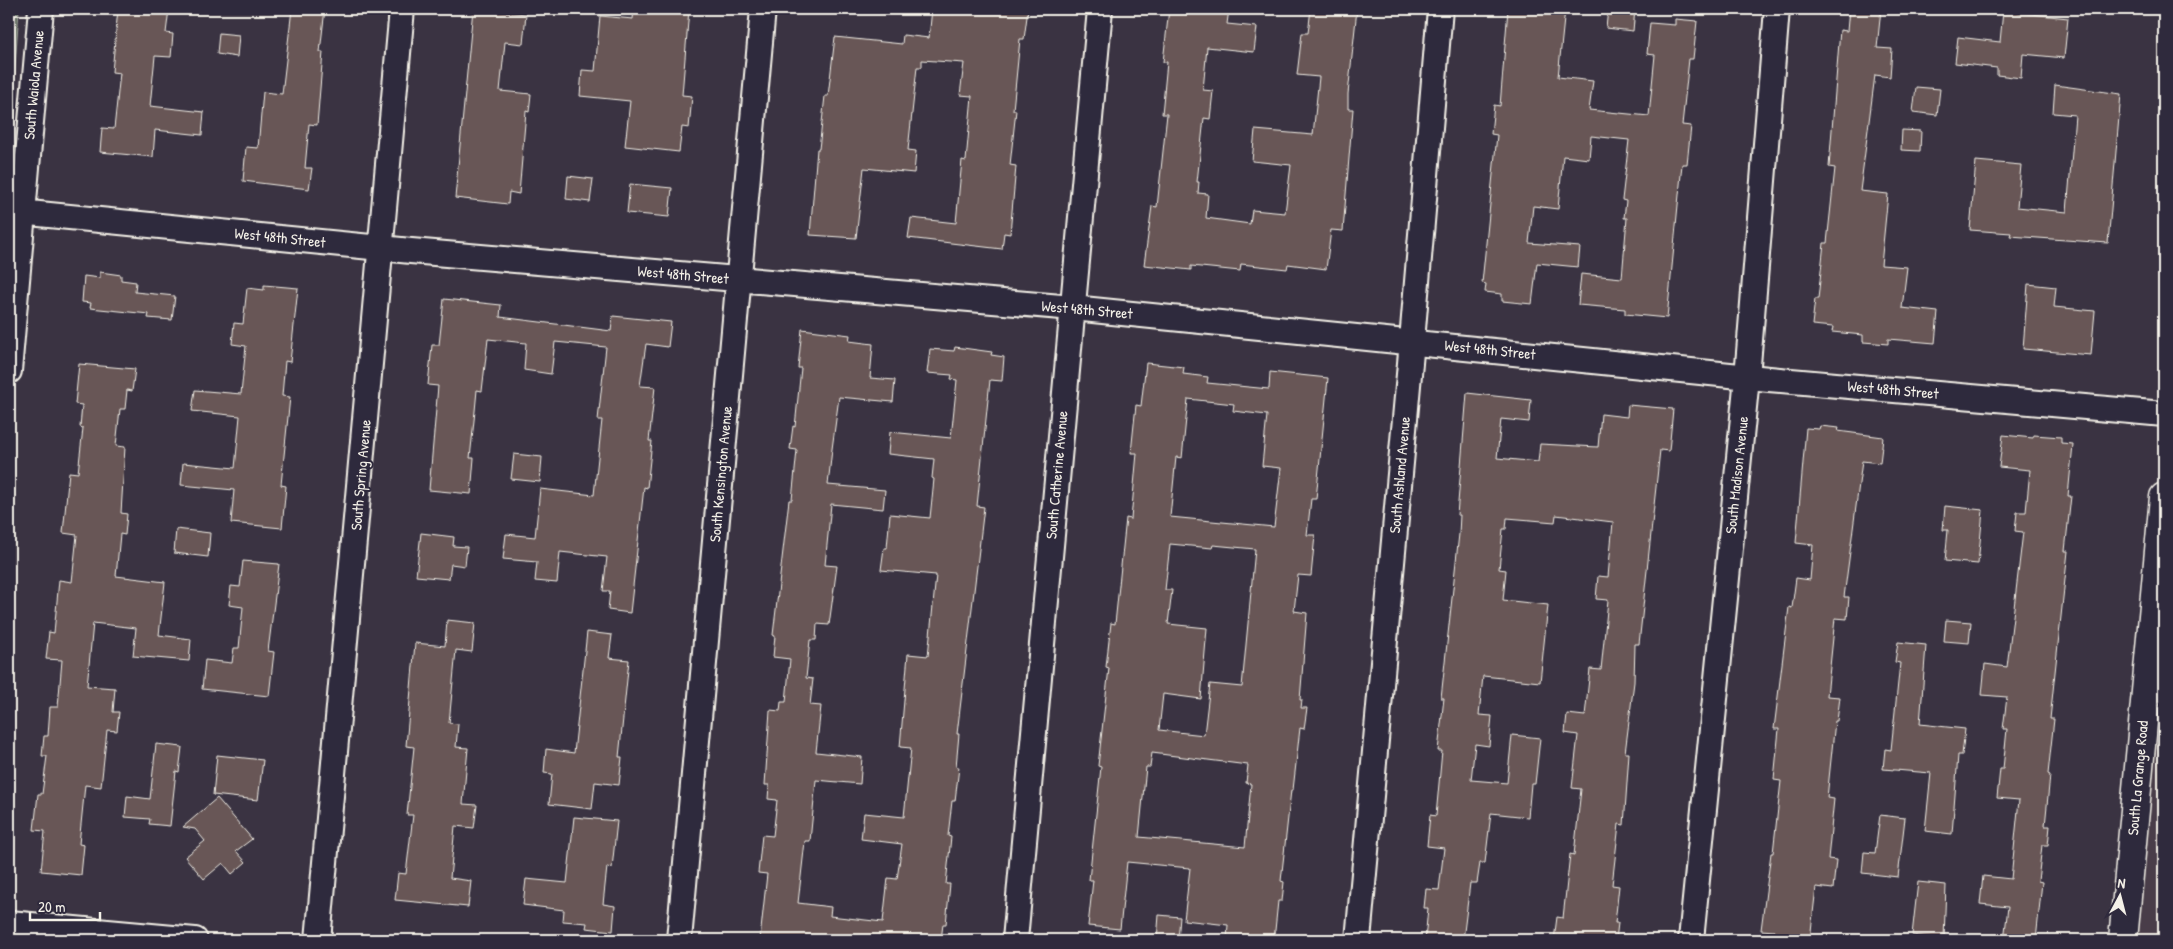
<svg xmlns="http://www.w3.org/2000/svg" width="2173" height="949" font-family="'Patrick Hand',sans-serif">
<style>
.built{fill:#483e48}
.green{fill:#5d685c;stroke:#a8aca2}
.building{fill:#685756;stroke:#f4f1e8;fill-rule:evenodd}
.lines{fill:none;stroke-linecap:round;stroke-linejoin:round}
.minor-casing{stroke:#f4f1e8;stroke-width:28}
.major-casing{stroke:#f4f1e8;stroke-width:31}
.minor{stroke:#2f2a3d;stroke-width:24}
.major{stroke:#2f2a3d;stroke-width:28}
.labels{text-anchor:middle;stroke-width:4;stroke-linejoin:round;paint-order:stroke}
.street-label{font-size:15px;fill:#f4f1e8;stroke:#2f2a3d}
</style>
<rect width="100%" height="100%" fill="#3a3342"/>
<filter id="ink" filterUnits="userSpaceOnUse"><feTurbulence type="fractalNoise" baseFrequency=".02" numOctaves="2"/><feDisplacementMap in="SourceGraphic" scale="10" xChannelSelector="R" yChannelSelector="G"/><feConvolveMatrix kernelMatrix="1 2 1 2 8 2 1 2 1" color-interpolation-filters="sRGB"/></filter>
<g filter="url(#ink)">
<path class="built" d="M 2164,624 L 2164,940 L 2134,940 Z"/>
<path class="green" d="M 9,9 L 19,9 L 9,153 Z"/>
<g class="building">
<path d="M 118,9 L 169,9 L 166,33 L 173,34 L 171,57 L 155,56 L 150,106 L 204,112 L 202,135 L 155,130 L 153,157 L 100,152 L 102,128 L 114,129 L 120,73 L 112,72 Z"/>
<path d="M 292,9 L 325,9 L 320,52 L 323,52 L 317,125 L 309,124 L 305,168 L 312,168 L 309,189 L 243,181 L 246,147 L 258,148 L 263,92 L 282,94 Z"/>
<path d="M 473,9 L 526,14 L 523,44 L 505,42 L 500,91 L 531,94 L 529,112 L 526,111 L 519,194 L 509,192 L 508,204 L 455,198 Z"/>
<path d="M 634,9 L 689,9 L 682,95 L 692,96 L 689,128 L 682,127 L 679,152 L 625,146 L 630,101 L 580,96 L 582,70 L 595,71 L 600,16 L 633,19 Z"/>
<path d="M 932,9 L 1000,13 L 1000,9 L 1028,9 L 1024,39 L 1020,39 L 1013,110 L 1016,110 L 1010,165 L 1016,166 L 1010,234 L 1004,233 L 1002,249 L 908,238 L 911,218 L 956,223 L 962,160 L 966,161 L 972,96 L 960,95 L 964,63 L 922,60 L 922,67 L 917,67 L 908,150 L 916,151 L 914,173 L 864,168 L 856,238 L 810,235 L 817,149 L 819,149 L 825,96 L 828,96 L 835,37 L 902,44 L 903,35 L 929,38 Z"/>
<path d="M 1169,9 L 1229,9 L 1227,24 L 1257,27 L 1254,52 L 1207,47 L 1203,90 L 1213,91 L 1210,119 L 1204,118 L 1197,182 L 1199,182 L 1198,193 L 1208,194 L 1206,218 L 1250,224 L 1252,210 L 1285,213 L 1291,165 L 1252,161 L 1255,130 L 1313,135 L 1319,77 L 1297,75 L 1302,33 L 1308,33 L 1311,9 L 1357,9 L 1348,94 L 1348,109 L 1353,109 L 1343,231 L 1331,230 L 1326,269 L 1288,264 L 1287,269 L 1241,264 L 1240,271 L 1191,266 L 1191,270 L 1144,265 L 1152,206 L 1157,207 L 1167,114 L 1162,114 L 1167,62 L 1163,62 Z"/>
<path d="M 1508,9 L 1565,9 L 1558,77 L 1593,81 L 1589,110 L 1649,116 L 1655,55 L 1647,54 L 1650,23 L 1675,25 L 1675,19 L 1697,21 L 1693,59 L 1689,59 L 1682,125 L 1691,126 L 1687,164 L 1682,164 L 1667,318 L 1625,314 L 1625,309 L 1578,305 L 1581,274 L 1622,278 L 1627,218 L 1624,218 L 1626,201 L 1622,200 L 1629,140 L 1591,136 L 1589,159 L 1563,156 L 1558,209 L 1533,206 L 1529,243 L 1580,247 L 1578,267 L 1537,263 L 1532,304 L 1502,301 L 1502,294 L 1485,292 L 1486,284 L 1482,283 L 1497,135 L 1491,134 L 1494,105 L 1500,106 Z"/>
<path d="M 1608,9 L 1635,9 L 1633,31 L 1606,28 Z"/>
<path d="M 1849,9 L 1881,9 L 1877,48 L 1892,49 L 1890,77 L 1875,75 L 1860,191 L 1888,194 L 1881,265 L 1907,267 L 1902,308 L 1938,312 L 1935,343 L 1888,339 L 1888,344 L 1863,342 L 1863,335 L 1832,332 L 1833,327 L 1812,325 L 1815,299 L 1818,299 L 1824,243 L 1827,243 L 1835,168 L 1829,167 L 1840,30 L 1847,31 Z"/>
<path d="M 2003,11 L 2068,18 L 2064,58 L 2023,54 L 2021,78 L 1997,75 L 1997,68 L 1955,63 L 1958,37 L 2000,42 Z"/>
<path d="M 219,33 L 239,35 L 237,57 L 217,54 Z"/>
<path d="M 2055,85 L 2121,94 L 2108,243 L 2010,236 L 2011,233 L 1970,230 L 1976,161 L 2021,165 L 2017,207 L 2067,212 L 2075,115 L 2053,113 Z"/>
<path d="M 1916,87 L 1940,89 L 1937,115 L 1913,112 Z"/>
<path d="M 1902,130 L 1921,131 L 1920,151 L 1901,150 Z"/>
<path d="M 568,176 L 593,179 L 590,202 L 566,199 Z"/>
<path d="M 630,184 L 672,188 L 669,217 L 627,213 Z"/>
<path d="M 100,272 L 121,275 L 121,280 L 136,282 L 135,292 L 175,296 L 172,320 L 148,318 L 149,314 L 90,308 L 91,303 L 82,302 L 84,276 L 100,278 Z"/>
<path d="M 2028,284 L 2056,287 L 2054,307 L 2095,311 L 2091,355 L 2023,349 Z"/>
<path d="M 264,285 L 298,288 L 290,362 L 285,361 L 282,396 L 290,397 L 281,485 L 286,486 L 282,528 L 231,523 L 234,490 L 181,485 L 183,463 L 235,468 L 240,416 L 192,411 L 195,390 L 241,394 L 246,346 L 232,344 L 234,323 L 243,324 L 247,288 L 264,290 Z"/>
<path d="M 444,299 L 501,305 L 500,317 L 611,331 L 613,316 L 671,322 L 668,347 L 646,344 L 640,386 L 655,387 L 649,441 L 652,441 L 647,488 L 644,487 L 630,613 L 608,610 L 610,591 L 603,591 L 607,557 L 560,552 L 557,583 L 535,581 L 537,562 L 503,559 L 506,534 L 535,537 L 540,489 L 594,495 L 602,420 L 598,420 L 606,347 L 555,342 L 551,374 L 524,370 L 526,343 L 488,339 L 482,391 L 477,390 L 475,411 L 470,458 L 474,458 L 471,494 L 429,490 L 438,386 L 428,385 L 432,345 L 439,345 Z"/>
<path d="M 802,329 L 850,335 L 849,341 L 873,344 L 870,378 L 895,380 L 893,402 L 839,397 L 832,449 L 828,485 L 885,490 L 883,509 L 831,504 L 825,565 L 837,566 L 829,625 L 817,624 L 816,640 L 810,640 L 806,678 L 813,679 L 810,705 L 821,706 L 816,752 L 862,757 L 860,784 L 816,780 L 810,841 L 805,841 L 798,903 L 831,907 L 830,916 L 883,922 L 888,878 L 897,879 L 902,844 L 861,839 L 864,813 L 904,817 L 911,748 L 900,747 L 908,654 L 928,656 L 936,575 L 881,570 L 884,548 L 887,548 L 890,514 L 930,518 L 934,479 L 932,478 L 934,459 L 888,454 L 890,432 L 951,438 L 957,380 L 951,379 L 952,375 L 927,373 L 930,349 L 954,351 L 955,347 L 992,352 L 991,355 L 1004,357 L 1002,381 L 990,380 L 977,506 L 984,507 L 957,734 L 959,734 L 956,767 L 959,767 L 955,801 L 952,801 L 948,836 L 951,837 L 946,884 L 950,884 L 946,924 L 943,924 L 941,940 L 880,940 L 828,935 L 828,940 L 760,939 L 767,874 L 758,873 L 762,835 L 773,836 L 777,800 L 768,799 L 769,785 L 765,785 L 770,710 L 780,711 L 781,702 L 786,702 L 790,659 L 773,657 L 775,636 L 773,635 L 789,500 L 792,500 L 797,450 L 790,449 L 793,426 L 795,427 L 801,368 L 798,368 Z"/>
<path d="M 1146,363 L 1184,367 L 1183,374 L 1208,377 L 1207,383 L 1269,389 L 1270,372 L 1328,378 L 1316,499 L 1311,499 L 1307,535 L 1315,535 L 1311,576 L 1298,575 L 1294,611 L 1307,613 L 1300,700 L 1302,700 L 1301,708 L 1307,708 L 1304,729 L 1300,728 L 1293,790 L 1291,790 L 1281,881 L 1284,882 L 1282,901 L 1278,901 L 1274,940 L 1227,940 L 1228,925 L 1184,920 L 1190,868 L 1127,862 L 1120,929 L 1088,926 L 1093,880 L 1089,880 L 1101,767 L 1098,766 L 1109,668 L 1106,667 L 1111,623 L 1115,624 L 1126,518 L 1131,519 L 1137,453 L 1131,453 L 1136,405 L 1141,406 ZM 1188,399 L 1234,404 L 1233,411 L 1267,415 L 1262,466 L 1281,468 L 1274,527 L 1170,517 L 1176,457 L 1182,458 ZM 1170,544 L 1212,548 L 1213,545 L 1255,549 L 1242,687 L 1210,684 L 1204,735 L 1159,730 L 1163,694 L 1201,699 L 1207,628 L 1168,624 L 1172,590 L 1165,590 ZM 1152,753 L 1248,765 L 1246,783 L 1251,784 L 1245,847 L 1139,837 L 1146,767 L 1150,767 Z"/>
<path d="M 79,364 L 135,369 L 132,391 L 127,390 L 125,409 L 120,409 L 116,446 L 125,447 L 121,513 L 127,514 L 125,535 L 120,534 L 116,576 L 165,582 L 159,635 L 191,639 L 189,661 L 133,656 L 136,628 L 93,623 L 87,686 L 115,688 L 113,712 L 119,712 L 117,731 L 107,730 L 101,787 L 85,785 L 79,844 L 84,845 L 81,875 L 41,871 L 45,831 L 34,830 L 38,794 L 42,794 L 47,756 L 42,756 L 44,736 L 48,736 L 50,707 L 58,707 L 62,660 L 46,659 L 49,632 L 54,633 L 59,580 L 72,582 L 77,535 L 63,533 L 69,472 L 78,473 L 83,428 L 80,427 L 82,405 L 75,404 Z"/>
<path d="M 1467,393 L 1531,400 L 1529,422 L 1501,419 L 1497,458 L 1538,462 L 1540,444 L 1598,447 L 1601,414 L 1627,417 L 1628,405 L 1673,409 L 1669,451 L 1660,450 L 1639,644 L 1635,644 L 1634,682 L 1625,753 L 1629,753 L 1626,797 L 1624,825 L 1619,824 L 1612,885 L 1619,886 L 1615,923 L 1618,923 L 1616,940 L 1554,940 L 1557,917 L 1563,918 L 1570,854 L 1574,855 L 1581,789 L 1572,788 L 1578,735 L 1565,733 L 1567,714 L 1585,716 L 1590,669 L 1601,670 L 1608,600 L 1596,599 L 1598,576 L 1608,577 L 1613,522 L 1556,515 L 1555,522 L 1507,518 L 1506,529 L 1503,529 L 1499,569 L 1506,570 L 1503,600 L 1548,605 L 1540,682 L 1483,676 L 1479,715 L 1492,716 L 1489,746 L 1475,744 L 1471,780 L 1507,783 L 1512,735 L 1540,738 L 1535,784 L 1531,784 L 1528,817 L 1491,813 L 1485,863 L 1480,863 L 1477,883 L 1470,883 L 1463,940 L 1425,940 L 1428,908 L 1424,908 L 1426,889 L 1439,890 L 1444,848 L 1427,846 L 1430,815 L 1436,816 L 1442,751 L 1438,751 L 1444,698 L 1441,698 L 1459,534 L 1460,515 L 1457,515 Z"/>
<path d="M 1820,426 L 1839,428 L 1838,431 L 1883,437 L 1880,463 L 1862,461 L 1844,597 L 1849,597 L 1847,619 L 1835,618 L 1827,696 L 1840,697 L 1837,721 L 1835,721 L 1827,798 L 1834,799 L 1828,859 L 1836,860 L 1833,889 L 1816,887 L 1810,940 L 1805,940 L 1774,937 L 1775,931 L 1761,930 L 1771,853 L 1773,853 L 1781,781 L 1774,780 L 1779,729 L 1774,729 L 1789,607 L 1792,608 L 1796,578 L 1810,580 L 1813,545 L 1796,543 L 1806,428 L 1819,429 Z"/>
<path d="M 2003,435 L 2033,438 L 2034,435 L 2061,437 L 2061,443 L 2073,444 L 2068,496 L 2071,496 L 2065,551 L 2068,551 L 2050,719 L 2054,719 L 2048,774 L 2050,775 L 2045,826 L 2050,826 L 2048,845 L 2042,845 L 2038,881 L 2042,882 L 2036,940 L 2004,940 L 2008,907 L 1980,904 L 1983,876 L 2011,879 L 2019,800 L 1997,798 L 2000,769 L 2003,769 L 2007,729 L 2003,729 L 2007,697 L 1982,695 L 1985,664 L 2007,667 L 2023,532 L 2015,531 L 2017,512 L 2026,512 L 2030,470 L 1999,467 Z"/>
<path d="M 514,454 L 542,457 L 540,482 L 511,479 Z"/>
<path d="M 1945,506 L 1983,510 L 1978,564 L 1945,561 L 1948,530 L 1943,530 Z"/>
<path d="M 176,529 L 210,533 L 208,557 L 174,553 Z"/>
<path d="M 421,533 L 454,537 L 453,546 L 467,547 L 465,566 L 451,564 L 449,579 L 416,576 Z"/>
<path d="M 243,561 L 279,564 L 268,651 L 274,652 L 269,696 L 202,689 L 205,660 L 232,663 L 234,648 L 239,648 L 243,607 L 229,605 L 231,586 L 240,587 Z"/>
<path d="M 447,620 L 475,623 L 472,652 L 456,650 L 449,723 L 458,724 L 456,747 L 468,748 L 463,804 L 477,805 L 474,828 L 455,826 L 450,878 L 471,881 L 468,907 L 395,900 L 398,873 L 406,874 L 413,815 L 407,815 L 414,747 L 406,746 L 415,643 L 445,646 Z"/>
<path d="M 1946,620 L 1971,622 L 1969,643 L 1944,641 Z"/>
<path d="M 587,632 L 612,635 L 609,658 L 629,660 L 619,757 L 622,757 L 619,785 L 595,782 L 592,809 L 549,804 L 552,774 L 544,773 L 546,749 L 574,753 Z"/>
<path d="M 1898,642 L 1926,645 L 1920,724 L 1965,729 L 1962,755 L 1958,755 L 1952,834 L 1925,831 L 1931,773 L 1883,769 L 1885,749 L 1891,750 L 1900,663 L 1895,662 Z"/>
<path d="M 156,744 L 182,747 L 179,772 L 176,771 L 170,826 L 149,824 L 150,819 L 125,817 L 127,796 L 150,799 Z"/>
<path d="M 217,755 L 263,760 L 258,800 L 213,795 Z"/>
<path d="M 217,798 L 252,839 L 236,851 L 246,862 L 232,874 L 223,863 L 204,879 L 185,857 L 205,841 L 195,829 L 183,827 Z"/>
<path d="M 1880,815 L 1905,818 L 1898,877 L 1862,873 L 1864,852 L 1875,853 Z"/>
<path d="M 574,817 L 617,821 L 612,868 L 607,867 L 603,904 L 615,906 L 613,931 L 586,928 L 587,923 L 563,921 L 564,910 L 523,905 L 526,879 L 567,883 Z"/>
<path d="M 1918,882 L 1946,885 L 1944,939 L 1912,935 Z"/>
<path d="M 1159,915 L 1180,917 L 1178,940 L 1157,940 Z"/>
</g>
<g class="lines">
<defs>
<g id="minor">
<path d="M 9,211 L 411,251 L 1073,308 L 1769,379 L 2164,414"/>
<path d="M 9,371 L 41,9"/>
<path d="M 9,923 L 195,940"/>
<path d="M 318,940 L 402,9"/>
<path d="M 679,940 L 763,9"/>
<path d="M 1015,940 L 1100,9"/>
<path d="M 1358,940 L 1412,341 L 1440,9"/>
<path d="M 1691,940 L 1747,377 L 1777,9"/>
</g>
<path id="major" d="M 2123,940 L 2164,497"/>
</defs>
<use href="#minor" class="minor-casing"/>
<use href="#major" class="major-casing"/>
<use href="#minor" class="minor"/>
<use href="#major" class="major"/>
</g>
</g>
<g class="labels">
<g class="street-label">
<text transform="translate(34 85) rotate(-85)" y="5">South Waiola Avenue</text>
<text transform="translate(280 238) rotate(6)" y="5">West 48th Street</text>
<text transform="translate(683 275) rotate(5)" y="5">West 48th Street</text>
<text transform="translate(1087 310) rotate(5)" y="5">West 48th Street</text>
<text transform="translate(1490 350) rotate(6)" y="5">West 48th Street</text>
<text transform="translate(1893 390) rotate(5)" y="5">West 48th Street</text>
<text transform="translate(721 474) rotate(-85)" y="5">South Kensington Avenue</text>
<text transform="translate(361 475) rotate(-85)" y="5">South Spring Avenue</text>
<text transform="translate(1057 475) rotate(-85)" y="5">South Catherine Avenue</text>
<text transform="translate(1400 475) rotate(-85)" y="5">South Ashland Avenue</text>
<text transform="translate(1737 475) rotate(-84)" y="5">South Madison Avenue</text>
<text transform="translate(2138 778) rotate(-85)" y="5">South La Grange Road</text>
</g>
</g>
<rect width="2173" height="949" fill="none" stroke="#2f2a3d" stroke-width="30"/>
<rect x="15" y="15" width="2143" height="919" fill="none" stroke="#f4f1e8" stroke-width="2" filter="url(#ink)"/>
<g transform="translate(2120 896) rotate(7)" stroke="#2f2a3d" stroke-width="4" paint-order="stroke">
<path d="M0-4L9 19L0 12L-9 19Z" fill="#f4f1e8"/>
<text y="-8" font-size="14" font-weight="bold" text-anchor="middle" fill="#f4f1e8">N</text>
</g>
<path d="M30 912v8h70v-8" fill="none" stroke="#f4f1e8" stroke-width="2.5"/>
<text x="38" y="912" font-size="15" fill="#f4f1e8" stroke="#2f2a3d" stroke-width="4" paint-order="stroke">20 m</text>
</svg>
